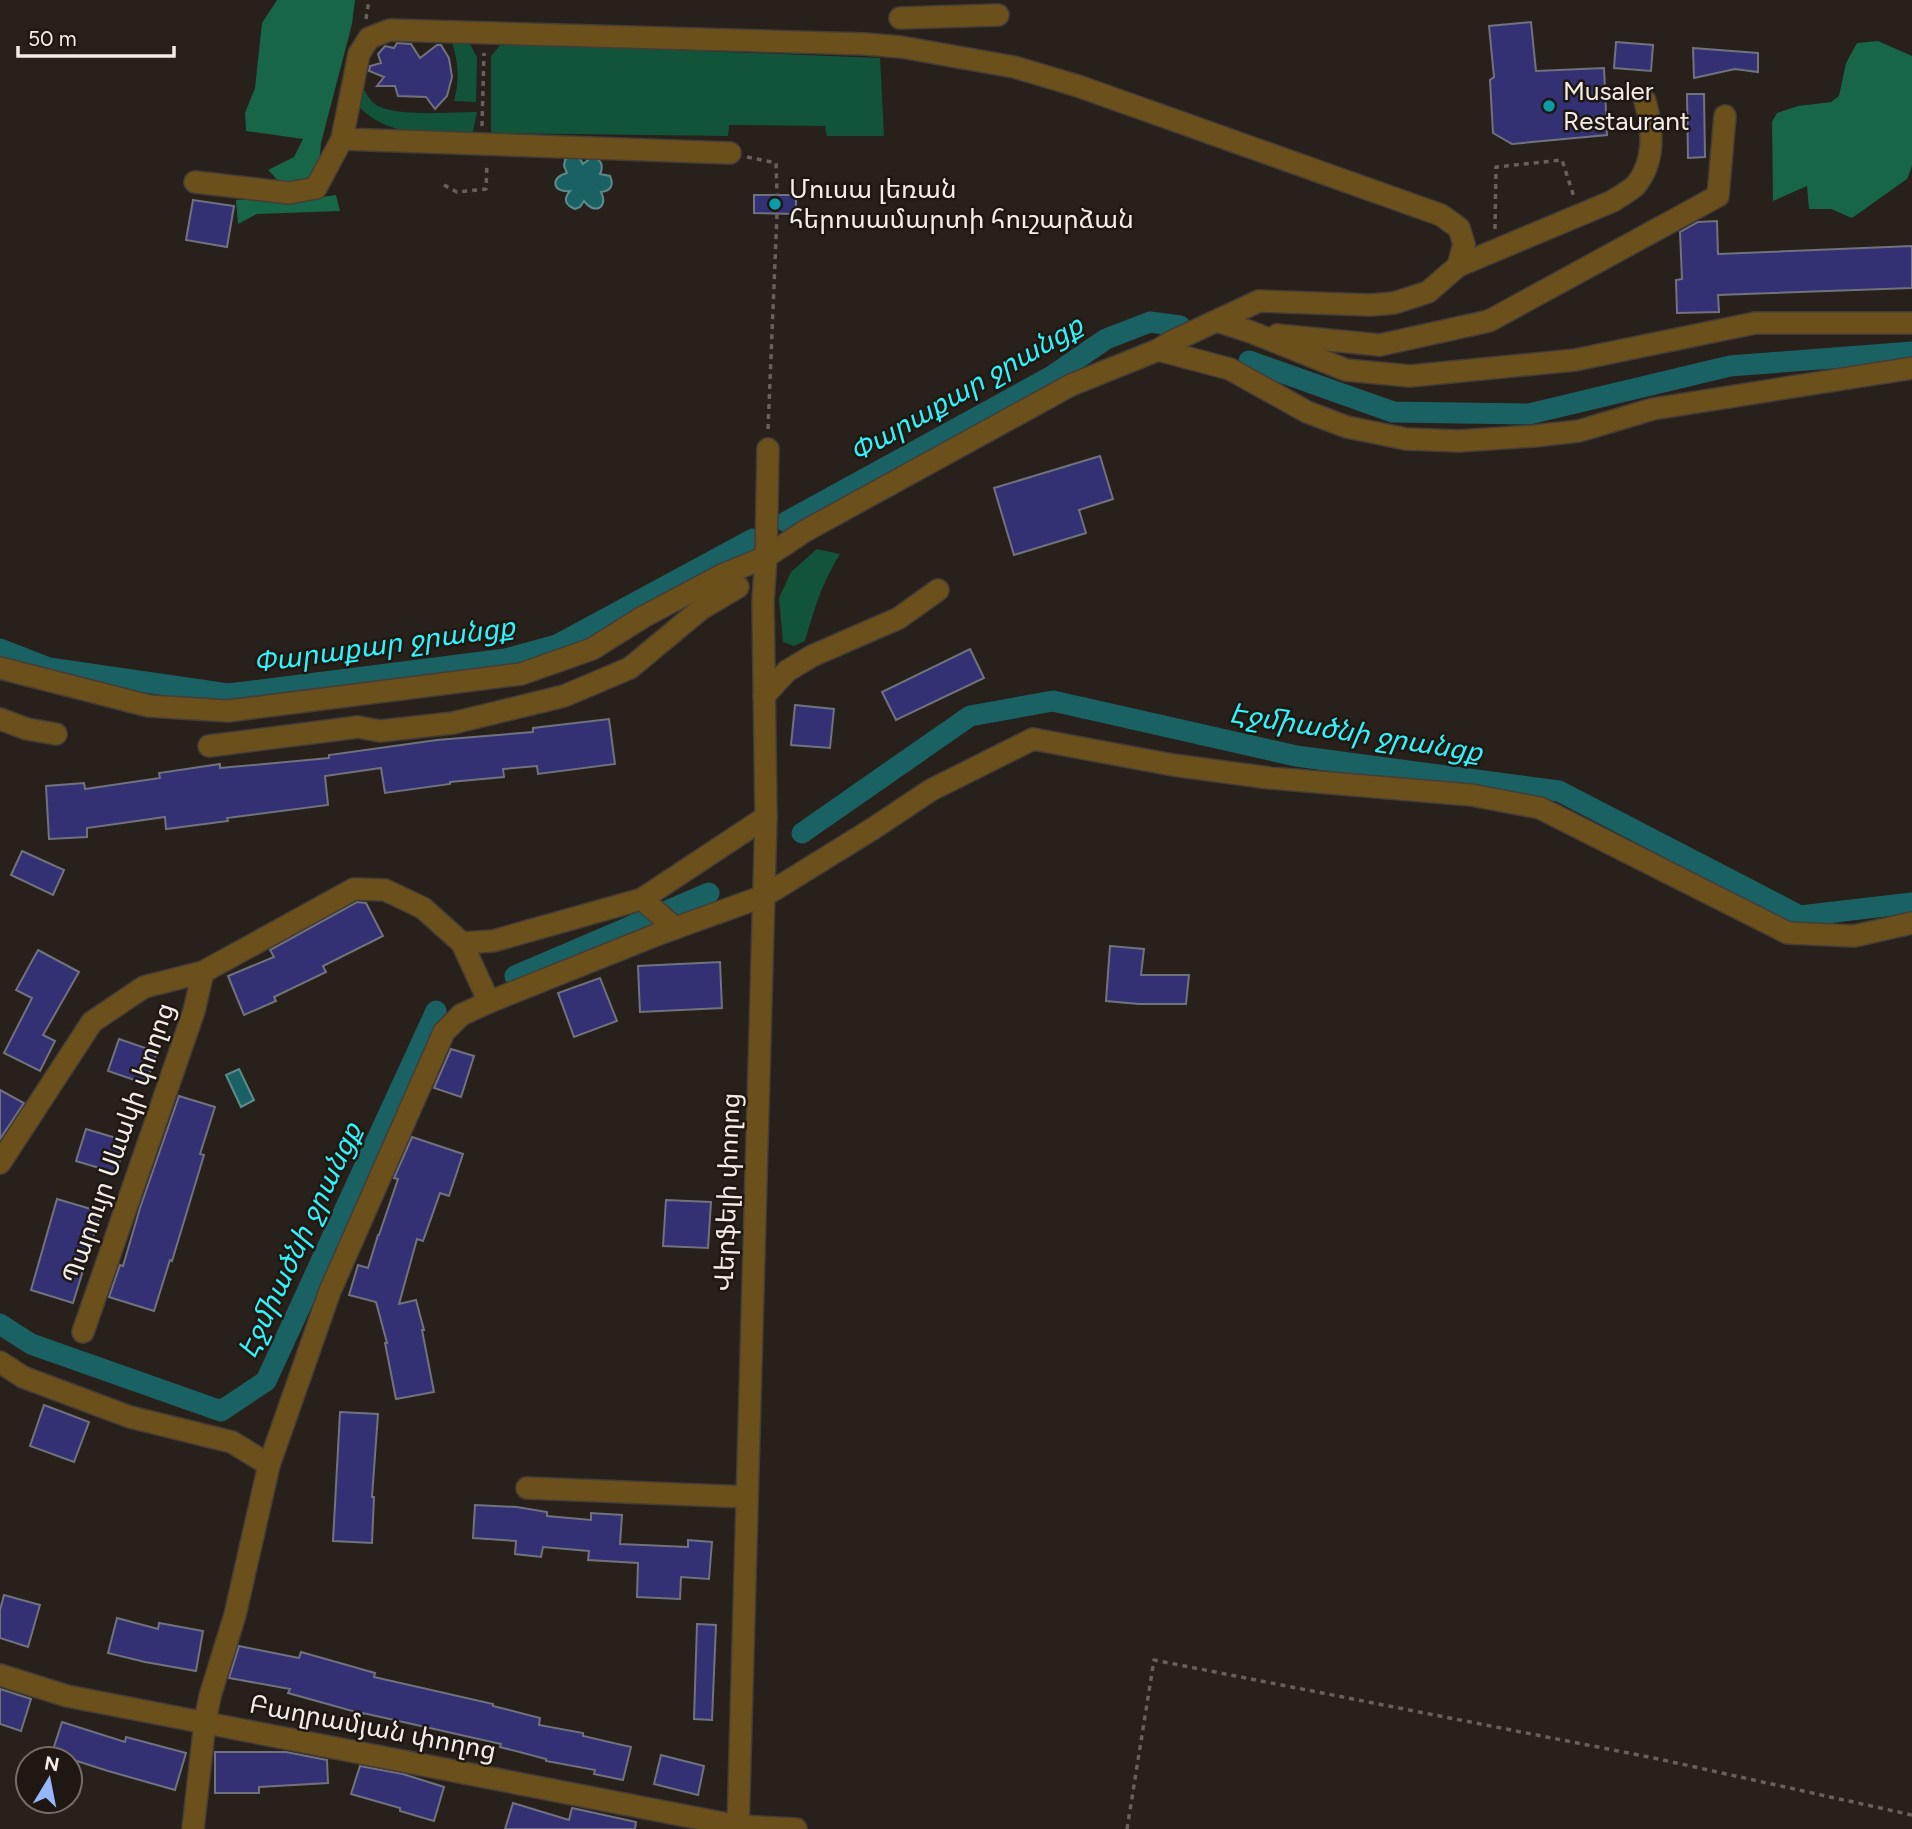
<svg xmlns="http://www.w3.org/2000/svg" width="1912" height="1829" font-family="Figtree,'Noto Sans Armenian',sans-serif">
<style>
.green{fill:#11543a}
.forest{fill:#176647}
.water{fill:#1a6164;stroke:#5b8b8c;stroke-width:2}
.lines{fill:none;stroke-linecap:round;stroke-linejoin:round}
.canal{stroke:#1a6164;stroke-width:21}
.building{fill:#333074;stroke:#70727d;stroke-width:2}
.minor-casing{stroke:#443d37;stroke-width:24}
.path{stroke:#67605b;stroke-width:3.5;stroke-dasharray:5 5;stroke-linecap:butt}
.minor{stroke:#6c501b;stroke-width:21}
.culture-dot{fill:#0f9aa8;stroke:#1f1711;stroke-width:2.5}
.labels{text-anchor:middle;stroke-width:5;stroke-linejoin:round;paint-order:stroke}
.poi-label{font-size:26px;fill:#f3ede9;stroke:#1f1711;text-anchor:start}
.street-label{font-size:26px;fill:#f3ede9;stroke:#1f1711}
.water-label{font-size:28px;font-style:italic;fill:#30f3fb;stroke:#1f1711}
</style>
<rect width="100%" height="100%" fill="#28201a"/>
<g class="green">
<path d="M 452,42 L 469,42 L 477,57 L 476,102 L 454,101 C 460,80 458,62 452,42 Z"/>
<path d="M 502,43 L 880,58 L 884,136 L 827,136 L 825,126 L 729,125 L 728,136 L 491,133 L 491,56 Z"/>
<path d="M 361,84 C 365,91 370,102 378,106 C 401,117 451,112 477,112 L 473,132 C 431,132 385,139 356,103 Z"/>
<path d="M 817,549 L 840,554 C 821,585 815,607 805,641 L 794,646 L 783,642 L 779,598 L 791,572 Z"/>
</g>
<g class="forest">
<path d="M 277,0 L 355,0 L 352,24 L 321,143 L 319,166 L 311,181 L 283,186 L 268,170 L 294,157 L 303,139 L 246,131 L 245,113 L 255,88 L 262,23 Z"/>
<path d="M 1878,41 L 1912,56 L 1912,166 L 1907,179 L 1852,218 L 1831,209 L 1809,209 L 1807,186 L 1773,201 L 1772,122 L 1777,113 L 1798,106 L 1831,102 L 1839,96 L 1846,63 L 1857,43 Z"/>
<path d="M 336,195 L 340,211 L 257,214 L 238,224 L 236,200 L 322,197 Z"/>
</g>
<g class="water">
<path d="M 570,156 C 577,156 580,158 583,164 L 592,157 C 601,159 604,165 600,174 L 610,176 C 614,185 611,191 601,192 C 609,208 594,215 584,201 L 580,207 L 575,209 C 565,205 563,199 570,191 C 552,193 550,177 567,173 L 564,166 L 565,160 Z"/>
<path d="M 239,1069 L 254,1100 L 241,1107 L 226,1075 Z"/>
</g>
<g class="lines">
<g class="canal">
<path d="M 1249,361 L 1393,412 L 1529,414 L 1730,366 L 1912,352"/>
<path d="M 786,522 L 1052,376 L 1106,339 L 1150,322 L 1180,326"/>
<path d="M 0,649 L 49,668 L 228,694 L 506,659 L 557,645 L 753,539"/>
<path d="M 802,833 L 970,716 L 1053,701 L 1296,756 L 1559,791 L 1800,916 L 1912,903"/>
<path d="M 515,976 L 709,893"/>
<path d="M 0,1324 L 31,1344 L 221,1411 L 266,1381 L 436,1011"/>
</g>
</g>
<g class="building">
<path d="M 1531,22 L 1536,71 L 1604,68 L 1607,135 L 1512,144 L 1493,133 L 1490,80 L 1494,77 L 1489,26 Z"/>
<path d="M 1616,42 L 1653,45 L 1651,71 L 1614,68 Z"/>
<path d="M 397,43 L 411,44 L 420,58 L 437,45 L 441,45 L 449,58 L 452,77 L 447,96 L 435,109 L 426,97 L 398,96 L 395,86 L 377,86 L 384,77 L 369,71 L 370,66 L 381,63 L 378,54 L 385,46 L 394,48 Z"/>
<path d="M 1693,48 L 1758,53 L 1758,72 L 1735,69 L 1694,78 Z"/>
<path d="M 1687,94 L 1704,94 L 1705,157 L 1688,158 Z"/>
<path d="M 754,195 L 796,195 L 796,214 L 754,213 Z"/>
<path d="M 193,200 L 234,206 L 227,247 L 186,240 Z"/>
<path d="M 1717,221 L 1718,254 L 1912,246 L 1912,288 L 1718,295 L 1719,312 L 1677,313 L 1676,280 L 1682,279 L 1680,232 L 1698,222 Z"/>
<path d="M 1100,456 L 1113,499 L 1079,510 L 1086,533 L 1014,555 L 994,488 Z"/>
<path d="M 970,649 L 984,678 L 896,720 L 882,692 Z"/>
<path d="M 795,705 L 834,709 L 830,748 L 791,745 Z"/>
<path d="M 609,719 L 615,764 L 538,774 L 537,766 L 503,769 L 504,777 L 450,782 L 450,784 L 385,793 L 381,768 L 325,776 L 328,805 L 227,818 L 228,821 L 166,829 L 165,817 L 87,828 L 87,837 L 49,839 L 46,786 L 84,783 L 85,789 L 160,778 L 159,773 L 220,764 L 220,768 L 329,758 L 329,755 L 437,740 L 533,732 L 533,728 Z"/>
<path d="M 22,851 L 64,870 L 53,895 L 11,875 Z"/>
<path d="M 357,902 L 366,903 L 383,936 L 323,966 L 326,972 L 274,997 L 276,1001 L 244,1015 L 228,976 L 274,957 L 270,950 Z"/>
<path d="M 1110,946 L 1144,949 L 1141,975 L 1189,975 L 1186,1004 L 1139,1004 L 1106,1001 Z"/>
<path d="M 38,950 L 79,972 L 43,1035 L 55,1041 L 40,1071 L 4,1053 L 32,998 L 16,990 Z"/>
<path d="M 720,962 L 722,1008 L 640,1012 L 638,966 Z"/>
<path d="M 600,978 L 617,1021 L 574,1037 L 558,993 Z"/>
<path d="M 119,1039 L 157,1052 L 146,1084 L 108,1071 Z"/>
<path d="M 451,1049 L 474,1056 L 461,1097 L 434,1088 Z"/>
<path d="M 0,1090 L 24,1103 L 0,1139 Z"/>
<path d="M 179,1096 L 215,1107 L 200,1154 L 204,1155 L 172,1261 L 170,1260 L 154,1311 L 109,1297 L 120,1265 L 123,1266 L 140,1208 Z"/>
<path d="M 86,1129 L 126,1141 L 116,1173 L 76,1161 Z"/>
<path d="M 412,1137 L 463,1154 L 449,1196 L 440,1193 L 423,1241 L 417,1239 L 399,1304 L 416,1300 L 424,1330 L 422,1330 L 434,1392 L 396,1399 L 385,1343 L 387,1343 L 376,1302 L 349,1295 L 358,1265 L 368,1268 L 378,1235 L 379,1235 L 398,1179 L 394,1178 Z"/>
<path d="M 57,1199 L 101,1212 L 73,1303 L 31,1290 Z"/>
<path d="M 666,1200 L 711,1202 L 708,1248 L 663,1246 Z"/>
<path d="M 44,1405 L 89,1422 L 74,1462 L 30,1446 Z"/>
<path d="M 340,1412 L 378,1414 L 372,1497 L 374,1497 L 372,1543 L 333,1541 Z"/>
<path d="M 475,1505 L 517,1507 L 547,1512 L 547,1516 L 591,1520 L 591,1513 L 622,1515 L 620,1544 L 688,1547 L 688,1540 L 712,1542 L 709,1579 L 681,1577 L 680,1599 L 637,1597 L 638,1563 L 588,1560 L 589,1551 L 543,1547 L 541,1557 L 515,1554 L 516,1541 L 473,1538 Z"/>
<path d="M 4,1595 L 40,1605 L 28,1647 L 0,1638 L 0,1610 Z"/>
<path d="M 117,1618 L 158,1629 L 159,1623 L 203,1631 L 196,1671 L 145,1662 L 108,1653 Z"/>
<path d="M 697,1624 L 716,1625 L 712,1720 L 694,1719 Z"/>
<path d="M 239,1646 L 299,1658 L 301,1652 L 375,1673 L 374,1677 L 493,1704 L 493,1706 L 540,1718 L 539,1725 L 583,1733 L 583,1736 L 631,1747 L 623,1780 L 594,1774 L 595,1770 L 546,1761 L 546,1759 L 500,1747 L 501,1744 L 363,1713 L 363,1714 L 288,1693 L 290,1689 L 229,1678 Z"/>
<path d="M 0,1689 L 31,1699 L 21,1731 L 0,1724 Z"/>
<path d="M 62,1722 L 125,1742 L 126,1737 L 186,1753 L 175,1790 L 108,1771 L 52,1753 Z"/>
<path d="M 215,1752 L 286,1752 L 327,1760 L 328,1783 L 259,1787 L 259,1793 L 215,1793 Z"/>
<path d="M 661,1755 L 704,1766 L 698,1795 L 654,1784 Z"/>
<path d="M 360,1766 L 403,1774 L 444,1787 L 434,1821 L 400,1811 L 400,1808 L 351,1794 Z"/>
<path d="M 513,1803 L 569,1820 L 572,1808 L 636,1822 L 635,1829 L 505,1829 Z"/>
</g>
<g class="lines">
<defs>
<g id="minor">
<path d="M 900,18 L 998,15"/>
<path d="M 195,182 L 289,193 L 316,188 L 342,139"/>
<path d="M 1458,266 L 1613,201 C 1620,196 1630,191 1636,185 C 1656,160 1653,129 1645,101"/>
<path d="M 1217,321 L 1251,332 L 1346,370 L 1410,376 L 1575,360 L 1755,323 L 1912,323"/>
<path d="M 1277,335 L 1380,345 L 1489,321 L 1718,196 L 1725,116"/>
<path d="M 1158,350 L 1230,369 L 1307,412 L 1347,427 L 1406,439 L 1459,441 L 1534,436 L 1579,431 L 1653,409 L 1912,368"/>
<path d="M 0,668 L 149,706 L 228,711 L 521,674 L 592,649 L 643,617 L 722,575 L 766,557 L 805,531 L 1071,385 L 1158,350 L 1171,342 L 1259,301 L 1370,305 L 1394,303 L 1428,292 L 1458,266 L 1464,244 L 1459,228 L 1441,215 L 1078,86 L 1014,67 L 901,47 L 865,44 L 390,30 L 369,38 L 359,54 L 342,139 L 730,153"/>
<path d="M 764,696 L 787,671 L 812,656 L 899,618 L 938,590"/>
<path d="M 0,719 L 27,729 L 56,734"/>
<path d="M 209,746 L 358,727 L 380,731 L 453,723 L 564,696 L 630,668 L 701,609 L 738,587"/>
<path d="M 642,899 L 675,928"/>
<path d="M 462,943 L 493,941 L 642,899 L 766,817"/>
<path d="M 0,1163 L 92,1022 L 144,987 L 203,972 L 354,889 L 385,890 L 423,908 L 462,943 L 489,1002"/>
<path d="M 83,1332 L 194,1011 L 203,972"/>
<path d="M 0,1362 L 23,1377 L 130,1417 L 232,1442 L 269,1465"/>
<path d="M 527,1488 L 747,1497"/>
<path d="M 0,1675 L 67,1696 L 738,1826 L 796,1829"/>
<path d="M 193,1829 L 205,1722 L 210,1696 L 235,1615 L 269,1465 L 330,1291 L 444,1032 L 461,1015 L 489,1002 L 656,935 L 764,896 L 874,828 L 931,790 L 1033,739 L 1173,765 L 1270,778 L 1471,795 L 1540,808 L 1788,933 L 1854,936 L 1912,923"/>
<path d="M 738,1829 L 766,817 L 763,602 L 766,557 L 768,449"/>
</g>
</defs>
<use href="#minor" class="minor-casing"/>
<g class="path">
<path d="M 366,19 L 369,0"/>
<path d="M 482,126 L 484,53"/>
<path d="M 747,157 L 776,163 L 777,195"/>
<path d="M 444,185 L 457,192 L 486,189 L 487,165"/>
<path d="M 1495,229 L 1496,167 L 1562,160 L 1574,197"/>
<path d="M 768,429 L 777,214"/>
<path d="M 1127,1829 L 1154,1660 L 1654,1758 L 1912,1815"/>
</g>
<use href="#minor" class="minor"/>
</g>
<g class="culture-dot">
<circle cx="1549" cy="106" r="7"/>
<circle cx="775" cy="204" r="7"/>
</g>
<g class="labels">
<g class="poi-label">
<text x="1563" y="100">Musaler<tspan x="1563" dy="30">Restaurant</tspan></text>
<text x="789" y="198">Մուսա լեռան<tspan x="789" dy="30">հերոսամարտի հուշարձան</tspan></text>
</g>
<g class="street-label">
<text transform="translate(118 1143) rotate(-71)" y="9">Պարույր Սևակի փողոց</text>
<text transform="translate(727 1192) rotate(-88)" y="9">Վերֆելի փողոց</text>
<text transform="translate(373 1727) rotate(11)" y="9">Բաղրամյան փողոց</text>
</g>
<g class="water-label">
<text transform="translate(966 388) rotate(-30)" y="10">Փարաքար ջրանցք</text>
<text transform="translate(384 644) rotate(-8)" y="10">Փարաքար ջրանցք</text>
<text transform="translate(1356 732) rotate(9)" y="10">Էջմիածնի ջրանցք</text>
<text transform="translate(299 1240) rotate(-65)" y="10">Էջմիածնի ջրանցք</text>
</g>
</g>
<g transform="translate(49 1780) rotate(10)"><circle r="33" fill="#1f1711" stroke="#746d67" stroke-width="2"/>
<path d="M0-5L12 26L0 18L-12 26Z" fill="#96b6fd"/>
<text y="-10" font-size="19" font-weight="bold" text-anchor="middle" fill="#f3ede9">N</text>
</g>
<path d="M18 46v10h156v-10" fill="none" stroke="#f3ede9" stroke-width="3.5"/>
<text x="28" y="46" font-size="21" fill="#f3ede9" stroke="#1f1711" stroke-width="5" paint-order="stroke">50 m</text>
</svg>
